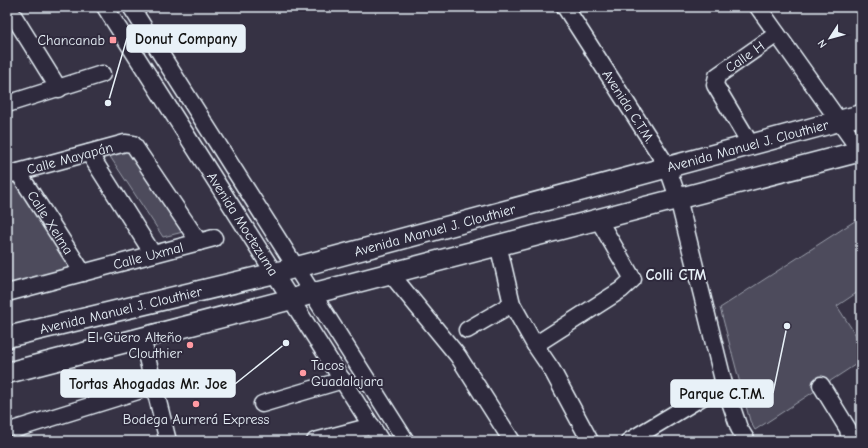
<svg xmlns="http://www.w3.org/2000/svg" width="868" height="448" font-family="'Comic Neue',sans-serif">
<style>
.green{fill:#4d4b5c;stroke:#9a9eaa}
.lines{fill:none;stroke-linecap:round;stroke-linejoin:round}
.minor-casing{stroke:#e8f1f8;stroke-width:19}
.major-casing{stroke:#e8f1f8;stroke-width:23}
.minor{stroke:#2f2a3d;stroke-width:16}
.major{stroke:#2f2a3d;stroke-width:20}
.poi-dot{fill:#ff9aa2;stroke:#2f2a3d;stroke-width:1.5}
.labels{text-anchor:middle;stroke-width:4;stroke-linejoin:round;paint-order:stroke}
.poi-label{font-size:14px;fill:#e8f1f8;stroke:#2f2a3d;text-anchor:end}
.street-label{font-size:14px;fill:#e8f1f8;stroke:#2f2a3d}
.neighbourhood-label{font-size:15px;font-weight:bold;fill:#e8f1f8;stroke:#2f2a3d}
.leader{fill:none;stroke:#e8f1f8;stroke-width:1.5}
.callout-dot{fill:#e8f1f8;stroke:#2f2a3d;stroke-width:1.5}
.callout{fill:#e8f1f8;stroke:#e8f1f8;stroke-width:1.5}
.callout-label{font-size:15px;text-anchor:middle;font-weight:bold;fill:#111}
</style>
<rect width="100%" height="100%" fill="#363244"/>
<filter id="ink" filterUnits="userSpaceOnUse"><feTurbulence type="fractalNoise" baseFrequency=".025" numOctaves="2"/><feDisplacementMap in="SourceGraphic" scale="8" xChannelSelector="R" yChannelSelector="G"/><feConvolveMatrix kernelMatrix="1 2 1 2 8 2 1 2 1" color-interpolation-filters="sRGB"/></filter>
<g filter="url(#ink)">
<g class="green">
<path d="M 133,144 L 191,230 L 163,237 L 105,149 Z"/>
<path d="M 18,172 L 83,273 L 7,290 L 7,175 Z"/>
<path d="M 861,217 L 861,290 L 837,306 L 861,343 L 861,361 L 755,430 L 750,421 L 720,308 Z"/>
</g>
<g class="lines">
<defs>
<g id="minor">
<path d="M 8,7 L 59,89"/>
<path id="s1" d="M 105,7 L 381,441"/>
<path d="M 131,7 L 406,441"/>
<path id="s2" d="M 565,7 L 667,166 L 678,198 L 724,384 L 739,428 L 747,441"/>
<path d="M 758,7 L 861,152"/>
<path d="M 7,104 L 102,74"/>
<path id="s3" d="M 751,145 L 715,85 L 717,76 L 777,34"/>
<path d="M 89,153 L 153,254"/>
<path id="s4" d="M 18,172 L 83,273"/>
<path id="s5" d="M 7,175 L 125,143 L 133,144 L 199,242"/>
<path d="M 498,244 L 512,304 L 535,345 L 552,370 L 590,441"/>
<path d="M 390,273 L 458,356 L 512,441"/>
<path id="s6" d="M 7,293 L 214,238"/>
<path d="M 467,330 L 512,304"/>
<path d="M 142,338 L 168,441"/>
<path d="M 535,345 L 621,290 L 633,279 L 598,219"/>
<path d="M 821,385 L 848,429 L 849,435 L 852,441"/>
<path d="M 262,404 L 343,380"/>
<path d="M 16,429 L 154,386"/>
<path d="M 315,441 L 372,426"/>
<path d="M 629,441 L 724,384"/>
</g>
<g id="major">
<path id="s7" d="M 7,337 L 275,273 L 861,115"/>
<path d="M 7,373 L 861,151"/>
</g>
</defs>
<use href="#minor" class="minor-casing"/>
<use href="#major" class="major-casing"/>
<use href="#minor" class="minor"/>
<use href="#major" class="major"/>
</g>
</g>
<g class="poi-dot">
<rect x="109" y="36" width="8" height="8" rx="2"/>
<circle cx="190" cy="345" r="4"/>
<circle cx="303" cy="373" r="4"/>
<circle cx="196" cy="404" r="4"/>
</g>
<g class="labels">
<g class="poi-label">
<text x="105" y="45">Chancanab</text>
<text x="182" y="342">El Güero Alteño<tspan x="182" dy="16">Clouthier</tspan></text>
<text x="311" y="370" text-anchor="start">Tacos<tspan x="311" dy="16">Guadalajara</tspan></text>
<text x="196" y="424" text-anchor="middle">Bodega Aurrerá Express</text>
</g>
<g class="street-label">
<text dy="5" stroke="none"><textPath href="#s3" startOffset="113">Calle H</textPath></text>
<text dy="5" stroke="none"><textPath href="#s2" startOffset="118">Avenida C.T.M.</textPath></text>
<text dy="5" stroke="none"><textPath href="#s7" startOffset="765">Avenida Manuel J. Clouthier</textPath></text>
<text dy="5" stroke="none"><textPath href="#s5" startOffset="65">Calle Mayapán</textPath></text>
<text dy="5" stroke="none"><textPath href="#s4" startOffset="60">Calle Xelma</textPath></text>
<text dy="5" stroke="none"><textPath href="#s1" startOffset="257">Avenida Moctezuma</textPath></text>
<text dy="5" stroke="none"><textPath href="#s7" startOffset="441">Avenida Manuel J. Clouthier</textPath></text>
<text dy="5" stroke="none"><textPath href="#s6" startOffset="146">Calle Uxmal</textPath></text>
<text dy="5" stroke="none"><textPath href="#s7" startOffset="117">Avenida Manuel J. Clouthier</textPath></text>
</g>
<g class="neighbourhood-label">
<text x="676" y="280">Colli CTM</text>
</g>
</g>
<path class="leader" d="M108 103L127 38M286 343L235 384M787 326L773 393"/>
<g class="callout-dot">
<circle cx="108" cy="103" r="4"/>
<circle cx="286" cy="343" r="4"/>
<circle cx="787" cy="326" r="4"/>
</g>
<g class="callout">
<rect x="127" y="25" width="118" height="27" rx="4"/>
<rect x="61" y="370" width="174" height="27" rx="4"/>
<rect x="671" y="380" width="102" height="27" rx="4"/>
</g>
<g class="callout-label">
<text x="186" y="44">Donut Company</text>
<text x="148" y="389">Tortas Ahogadas Mr. Joe</text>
<text x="722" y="399">Parque C.T.M.</text>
</g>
<rect width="868" height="448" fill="none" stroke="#2f2a3d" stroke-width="24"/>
<rect x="12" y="12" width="844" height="424" fill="none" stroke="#e8f1f8" stroke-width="1.5" filter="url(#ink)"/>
<g transform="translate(830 38) rotate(234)" stroke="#2f2a3d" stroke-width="3" paint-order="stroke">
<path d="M0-3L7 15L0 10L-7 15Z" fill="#e8f1f8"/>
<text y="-6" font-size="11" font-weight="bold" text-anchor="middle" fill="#e8f1f8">N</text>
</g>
</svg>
